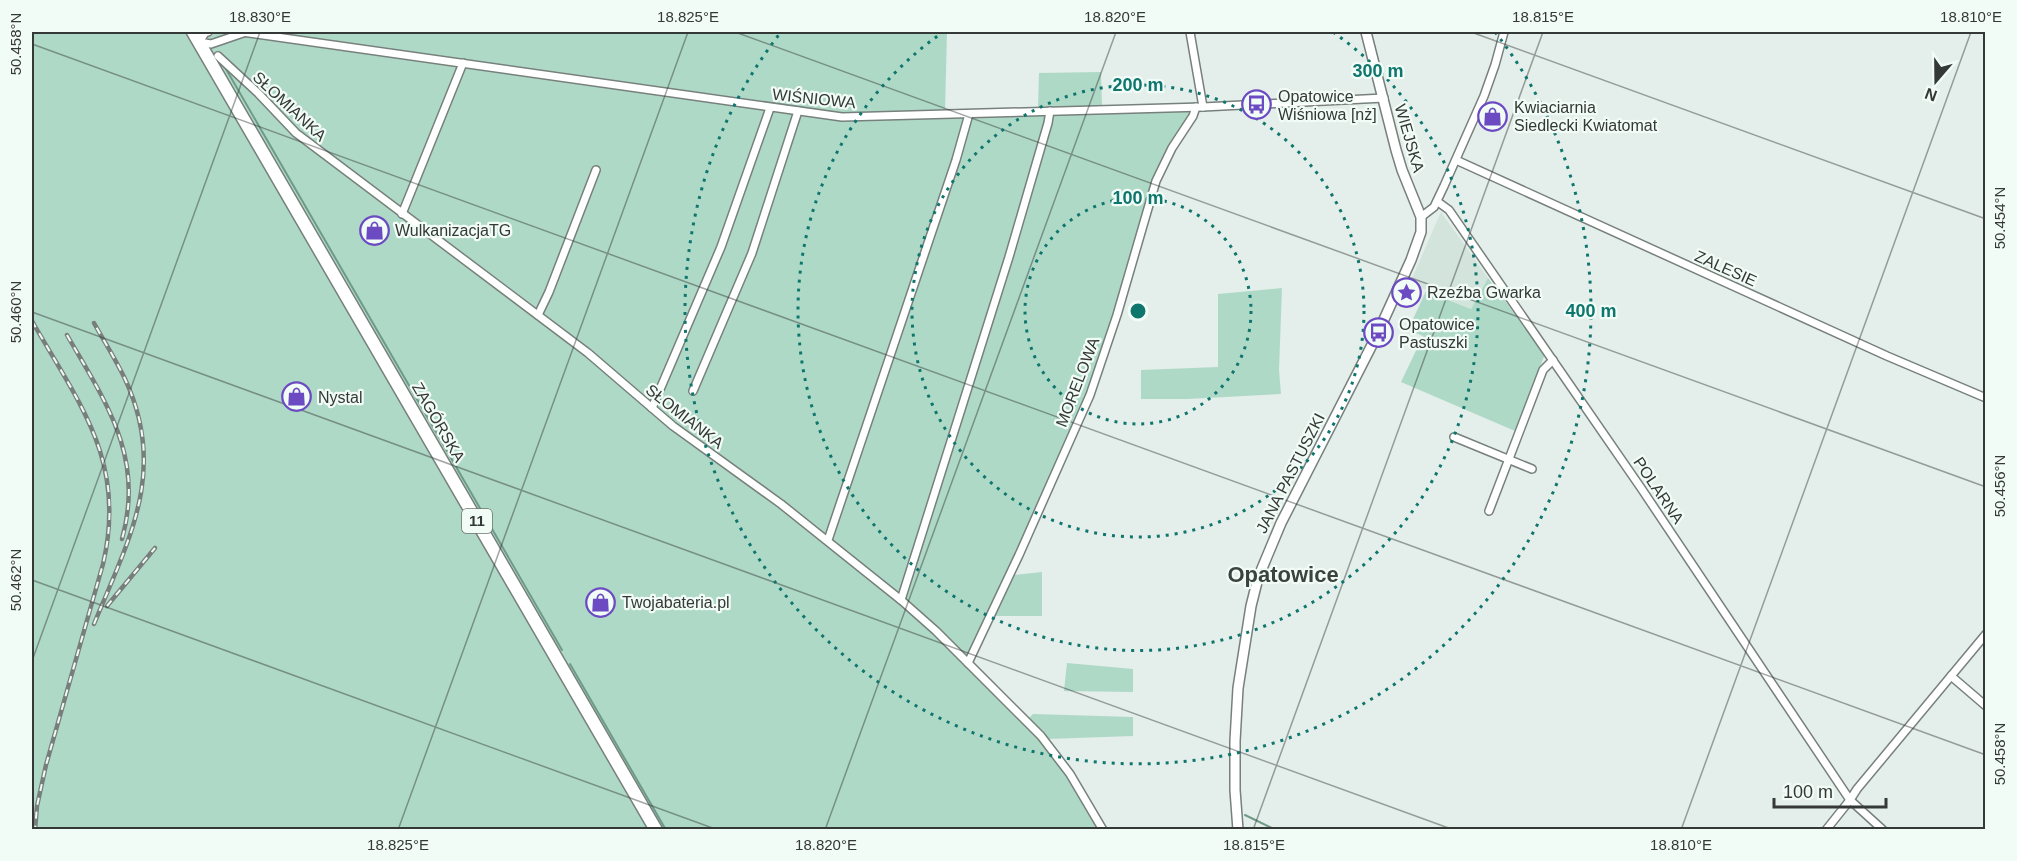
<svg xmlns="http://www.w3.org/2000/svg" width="2017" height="861" font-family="Arial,sans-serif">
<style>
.built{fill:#d3e4dd}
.green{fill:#afd9c7}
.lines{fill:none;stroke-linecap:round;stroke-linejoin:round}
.stream{stroke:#6e9a88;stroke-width:2}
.street-casing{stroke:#77807c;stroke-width:10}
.secondary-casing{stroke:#77807c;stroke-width:12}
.highway-casing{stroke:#77807c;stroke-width:15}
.street{stroke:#fff;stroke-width:7}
.secondary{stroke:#fff;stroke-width:9}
.highway{stroke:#fff;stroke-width:12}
.rail-casing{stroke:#787e7b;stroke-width:4.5}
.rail{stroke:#f2fcf7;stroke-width:2;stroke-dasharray:7;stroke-linecap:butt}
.ticks{fill:none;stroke:#343836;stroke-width:1.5;stroke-opacity:0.45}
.ring{fill:none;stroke:#0f766e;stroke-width:3;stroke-dasharray:3 6}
.labels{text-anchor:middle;stroke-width:4.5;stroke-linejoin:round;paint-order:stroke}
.shield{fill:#f2fcf7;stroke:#6d7370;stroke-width:1.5}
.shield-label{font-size:15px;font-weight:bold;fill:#343836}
.poi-label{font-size:16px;fill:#343836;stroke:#f2fcf7;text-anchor:start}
.street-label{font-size:16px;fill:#343836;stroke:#f2fcf7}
.district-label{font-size:22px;font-weight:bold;fill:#3b433f;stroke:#f2fcf7}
.centre{fill:#0f766e;stroke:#f2fcf7;stroke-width:3}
.ring-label{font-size:18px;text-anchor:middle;font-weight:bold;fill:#0f766e;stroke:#f2fcf7;stroke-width:4.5;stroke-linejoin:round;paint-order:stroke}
.neatline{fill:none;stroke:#343836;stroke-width:2}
.ticks-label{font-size:15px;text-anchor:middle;fill:#343836}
</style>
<rect width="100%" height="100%" fill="#e4eeea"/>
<path class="built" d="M 1441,212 L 1488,278 L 1471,309 L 1410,283 Z"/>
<g class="green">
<path d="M 32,32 L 947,32 L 945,112 L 1050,110 L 1204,102 L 1174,144 L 1159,178 L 1097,379 L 972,660 L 971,666 L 1066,767 L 1104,829 L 32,829 Z"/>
<path d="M 1101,72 L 1102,106 L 1038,108 L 1039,73 Z"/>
<path d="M 1488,278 L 1545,354 L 1515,431 L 1401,382 L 1423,336 L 1408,330 L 1426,291 L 1471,309 Z"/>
<path d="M 1282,288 L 1279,370 L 1281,394 L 1188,399 L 1141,399 L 1141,370 L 1218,367 L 1218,294 Z"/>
<path d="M 1042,572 L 1042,616 L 995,616 L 1014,575 Z"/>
<path d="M 1067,663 L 1133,669 L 1133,692 L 1064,691 Z"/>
<path d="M 1033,714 L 1133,717 L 1133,736 L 1048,739 L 1028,719 Z"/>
</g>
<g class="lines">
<g class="stream">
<path d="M 226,69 L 562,650"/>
<path d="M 570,664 L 666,830"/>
<path d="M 1245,815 L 1276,830"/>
</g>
<defs>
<g id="street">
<path d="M 208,32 L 205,33 L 199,42 L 211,44 L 246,32"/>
<path d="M 242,32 L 842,117 L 1203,107 L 1384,98"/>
<path d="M 1190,32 L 1203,107"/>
<path d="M 218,56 L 258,93 L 296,133 L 588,353 L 673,426 L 781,504 L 901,600 L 936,631 L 1041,736 L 1070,774 L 1103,830"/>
<path d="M 1456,160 L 1887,356 L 1986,398"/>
<path d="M 1438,202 L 1449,210 L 1641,488 L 1850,800 L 1883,830"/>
<path d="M 402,214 L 463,63"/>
<path d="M 1421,217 L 1434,207 L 1444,186 L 1484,96 L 1495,65 L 1504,32"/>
<path d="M 538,315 L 549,292 L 596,170"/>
<path d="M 693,391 L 752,253 L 798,111"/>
<path d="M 652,408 L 721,247 L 770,108"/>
<path d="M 1454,437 L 1532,469"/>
<path d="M 1489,511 L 1543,370 L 1553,360"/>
<path d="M 828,540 L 956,160 L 969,114"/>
<path d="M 901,600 L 1009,257 L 1048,123 L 1050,111"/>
<path d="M 968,663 L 1019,555 L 1090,395 L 1117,315 L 1156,181 L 1172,148 L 1193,116 L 1196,107"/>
<path d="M 1951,676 L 1986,706"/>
<path d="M 1826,830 L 1850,800 L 1857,789 L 1986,634"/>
</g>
<path id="secondary" d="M 1238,830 L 1235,790 L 1235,741 L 1238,688 L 1251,606 L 1258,578 L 1281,523 L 1376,337 L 1411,260 L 1421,232 L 1421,217 L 1402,170 L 1396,150 L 1366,32"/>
<path id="highway" d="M 193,32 L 656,830"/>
</defs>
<use href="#street" class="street-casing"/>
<use href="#secondary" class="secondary-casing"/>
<use href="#highway" class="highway-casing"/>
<use href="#street" class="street"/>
<use href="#secondary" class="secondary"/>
<use href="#highway" class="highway"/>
<defs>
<g id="rail">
<path d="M 32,321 C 80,405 127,462 103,564 L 46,765 L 37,806 L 35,830"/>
<path d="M 67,335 C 106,403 145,457 122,539"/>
<path d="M 107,606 L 155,548"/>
<path d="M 94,624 C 129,539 168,471 125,379 C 116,360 104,341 94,323"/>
</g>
</defs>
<use href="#rail" class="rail-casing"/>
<use href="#rail" class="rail"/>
</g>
<path class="ticks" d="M 735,32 L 1986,487M 1471,32 L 1986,219M 32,44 L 1986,755M 32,312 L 1454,830M 32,580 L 718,830M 32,661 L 260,32M 398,830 L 688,32M 825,830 L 1116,32M 1253,830 L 1543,32M 1681,830 L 1971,32"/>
<g class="ring">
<circle cx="1138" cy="311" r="113"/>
<circle cx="1138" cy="311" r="226"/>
<path d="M1333 32A340 340 0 1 1 943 32"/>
<path d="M1495 32A453 453 0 1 1 781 32"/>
</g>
<defs>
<symbol id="bus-ring" viewBox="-11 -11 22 22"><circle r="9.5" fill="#f2fcf7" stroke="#6b4ac2" stroke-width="1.5"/><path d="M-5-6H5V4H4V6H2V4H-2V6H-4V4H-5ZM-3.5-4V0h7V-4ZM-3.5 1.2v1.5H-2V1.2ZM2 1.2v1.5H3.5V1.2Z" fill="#6b4ac2"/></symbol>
<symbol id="shop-ring" viewBox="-11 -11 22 22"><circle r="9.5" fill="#f2fcf7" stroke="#6b4ac2" stroke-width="1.5"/><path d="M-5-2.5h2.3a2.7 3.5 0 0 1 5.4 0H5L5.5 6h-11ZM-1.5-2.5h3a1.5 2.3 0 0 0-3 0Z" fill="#6b4ac2"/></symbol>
<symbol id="sight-ring" viewBox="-11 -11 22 22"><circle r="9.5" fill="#f2fcf7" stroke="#6b4ac2" stroke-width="1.5"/><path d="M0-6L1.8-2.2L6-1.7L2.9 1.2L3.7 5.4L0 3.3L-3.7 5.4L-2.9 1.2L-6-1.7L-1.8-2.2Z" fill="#6b4ac2"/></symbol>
</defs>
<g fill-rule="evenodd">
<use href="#bus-ring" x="1240" y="88" width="33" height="33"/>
<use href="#shop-ring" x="1476" y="100" width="33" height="33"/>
<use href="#shop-ring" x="358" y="214" width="33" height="33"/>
<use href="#sight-ring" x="1390" y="276" width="33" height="33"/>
<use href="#bus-ring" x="1362" y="316" width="33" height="33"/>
<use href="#shop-ring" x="280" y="380" width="33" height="33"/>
<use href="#shop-ring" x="584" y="586" width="33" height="33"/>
</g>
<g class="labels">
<rect class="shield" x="462" y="509" width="30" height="24" rx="4.5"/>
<g class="shield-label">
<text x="477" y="526">11</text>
</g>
<g class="poi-label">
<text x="1278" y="102">Opatowice<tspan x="1278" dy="18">Wiśniowa [nż]</tspan></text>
<text x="1514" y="113">Kwiaciarnia<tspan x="1514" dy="18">Siedlecki Kwiatomat</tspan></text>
<text x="395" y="236">WulkanizacjaTG</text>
<text x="1427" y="298">Rzeźba Gwarka</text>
<text x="1399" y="330">Opatowice<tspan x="1399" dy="18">Pastuszki</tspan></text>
<text x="318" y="403">Nystal</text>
<text x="622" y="608">Twojabateria.pl</text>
</g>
<g class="street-label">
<text transform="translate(814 98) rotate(6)" y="6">WIŚNIOWA</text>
<text transform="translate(290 106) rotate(43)" y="6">SŁOMIANKA</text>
<text transform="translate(1410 138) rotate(74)" y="6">WIEJSKA</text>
<text transform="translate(1726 268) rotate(24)" y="6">ZALESIE</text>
<text transform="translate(1077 382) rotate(-69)" y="6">MORELOWA</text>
<text transform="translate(685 416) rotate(38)" y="6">SŁOMIANKA</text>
<text transform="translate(439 422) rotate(60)" y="6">ZAGÓRSKA</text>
<text transform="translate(1290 473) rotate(-63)" y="6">JANA PASTUSZKI</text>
<text transform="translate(1659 490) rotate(56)" y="6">POLARNA</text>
</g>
<g class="district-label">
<text x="1283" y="582">Opatowice</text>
</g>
</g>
<circle cx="1138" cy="311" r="9" class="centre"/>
<g class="ring-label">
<text x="1378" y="77">300 m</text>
<text x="1138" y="91">200 m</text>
<text x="1138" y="204">100 m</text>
<text x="1591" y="317">400 m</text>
</g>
<rect width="2017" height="861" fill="none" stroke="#f2fcf7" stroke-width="66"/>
<g transform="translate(1936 81) rotate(200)" stroke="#f2fcf7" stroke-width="4.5" paint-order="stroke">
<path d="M0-4.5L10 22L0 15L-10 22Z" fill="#343836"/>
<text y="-9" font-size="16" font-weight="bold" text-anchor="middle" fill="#343836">N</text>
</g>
<path d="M1774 798v9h112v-9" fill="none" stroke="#343836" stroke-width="3"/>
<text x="1783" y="798" font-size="18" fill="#343836" stroke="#f2fcf7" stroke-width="4.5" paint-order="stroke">100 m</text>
<rect x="33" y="33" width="1951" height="795" class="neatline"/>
<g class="ticks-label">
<text x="260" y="22">18.830°E</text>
<text x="688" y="22">18.825°E</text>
<text x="1115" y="22">18.820°E</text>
<text x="1543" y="22">18.815°E</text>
<text x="1971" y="22">18.810°E</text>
<text transform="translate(16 44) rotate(-90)" y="5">50.458°N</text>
<text transform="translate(2000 218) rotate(-90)" y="5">50.454°N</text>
<text transform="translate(16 312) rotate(-90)" y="5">50.460°N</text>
<text transform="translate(2000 486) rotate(-90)" y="5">50.456°N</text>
<text transform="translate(16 580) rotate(-90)" y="5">50.462°N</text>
<text transform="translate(2000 754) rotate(-90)" y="5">50.458°N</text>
<text x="398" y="850">18.825°E</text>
<text x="826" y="850">18.820°E</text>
<text x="1254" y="850">18.815°E</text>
<text x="1681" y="850">18.810°E</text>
</g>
</svg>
